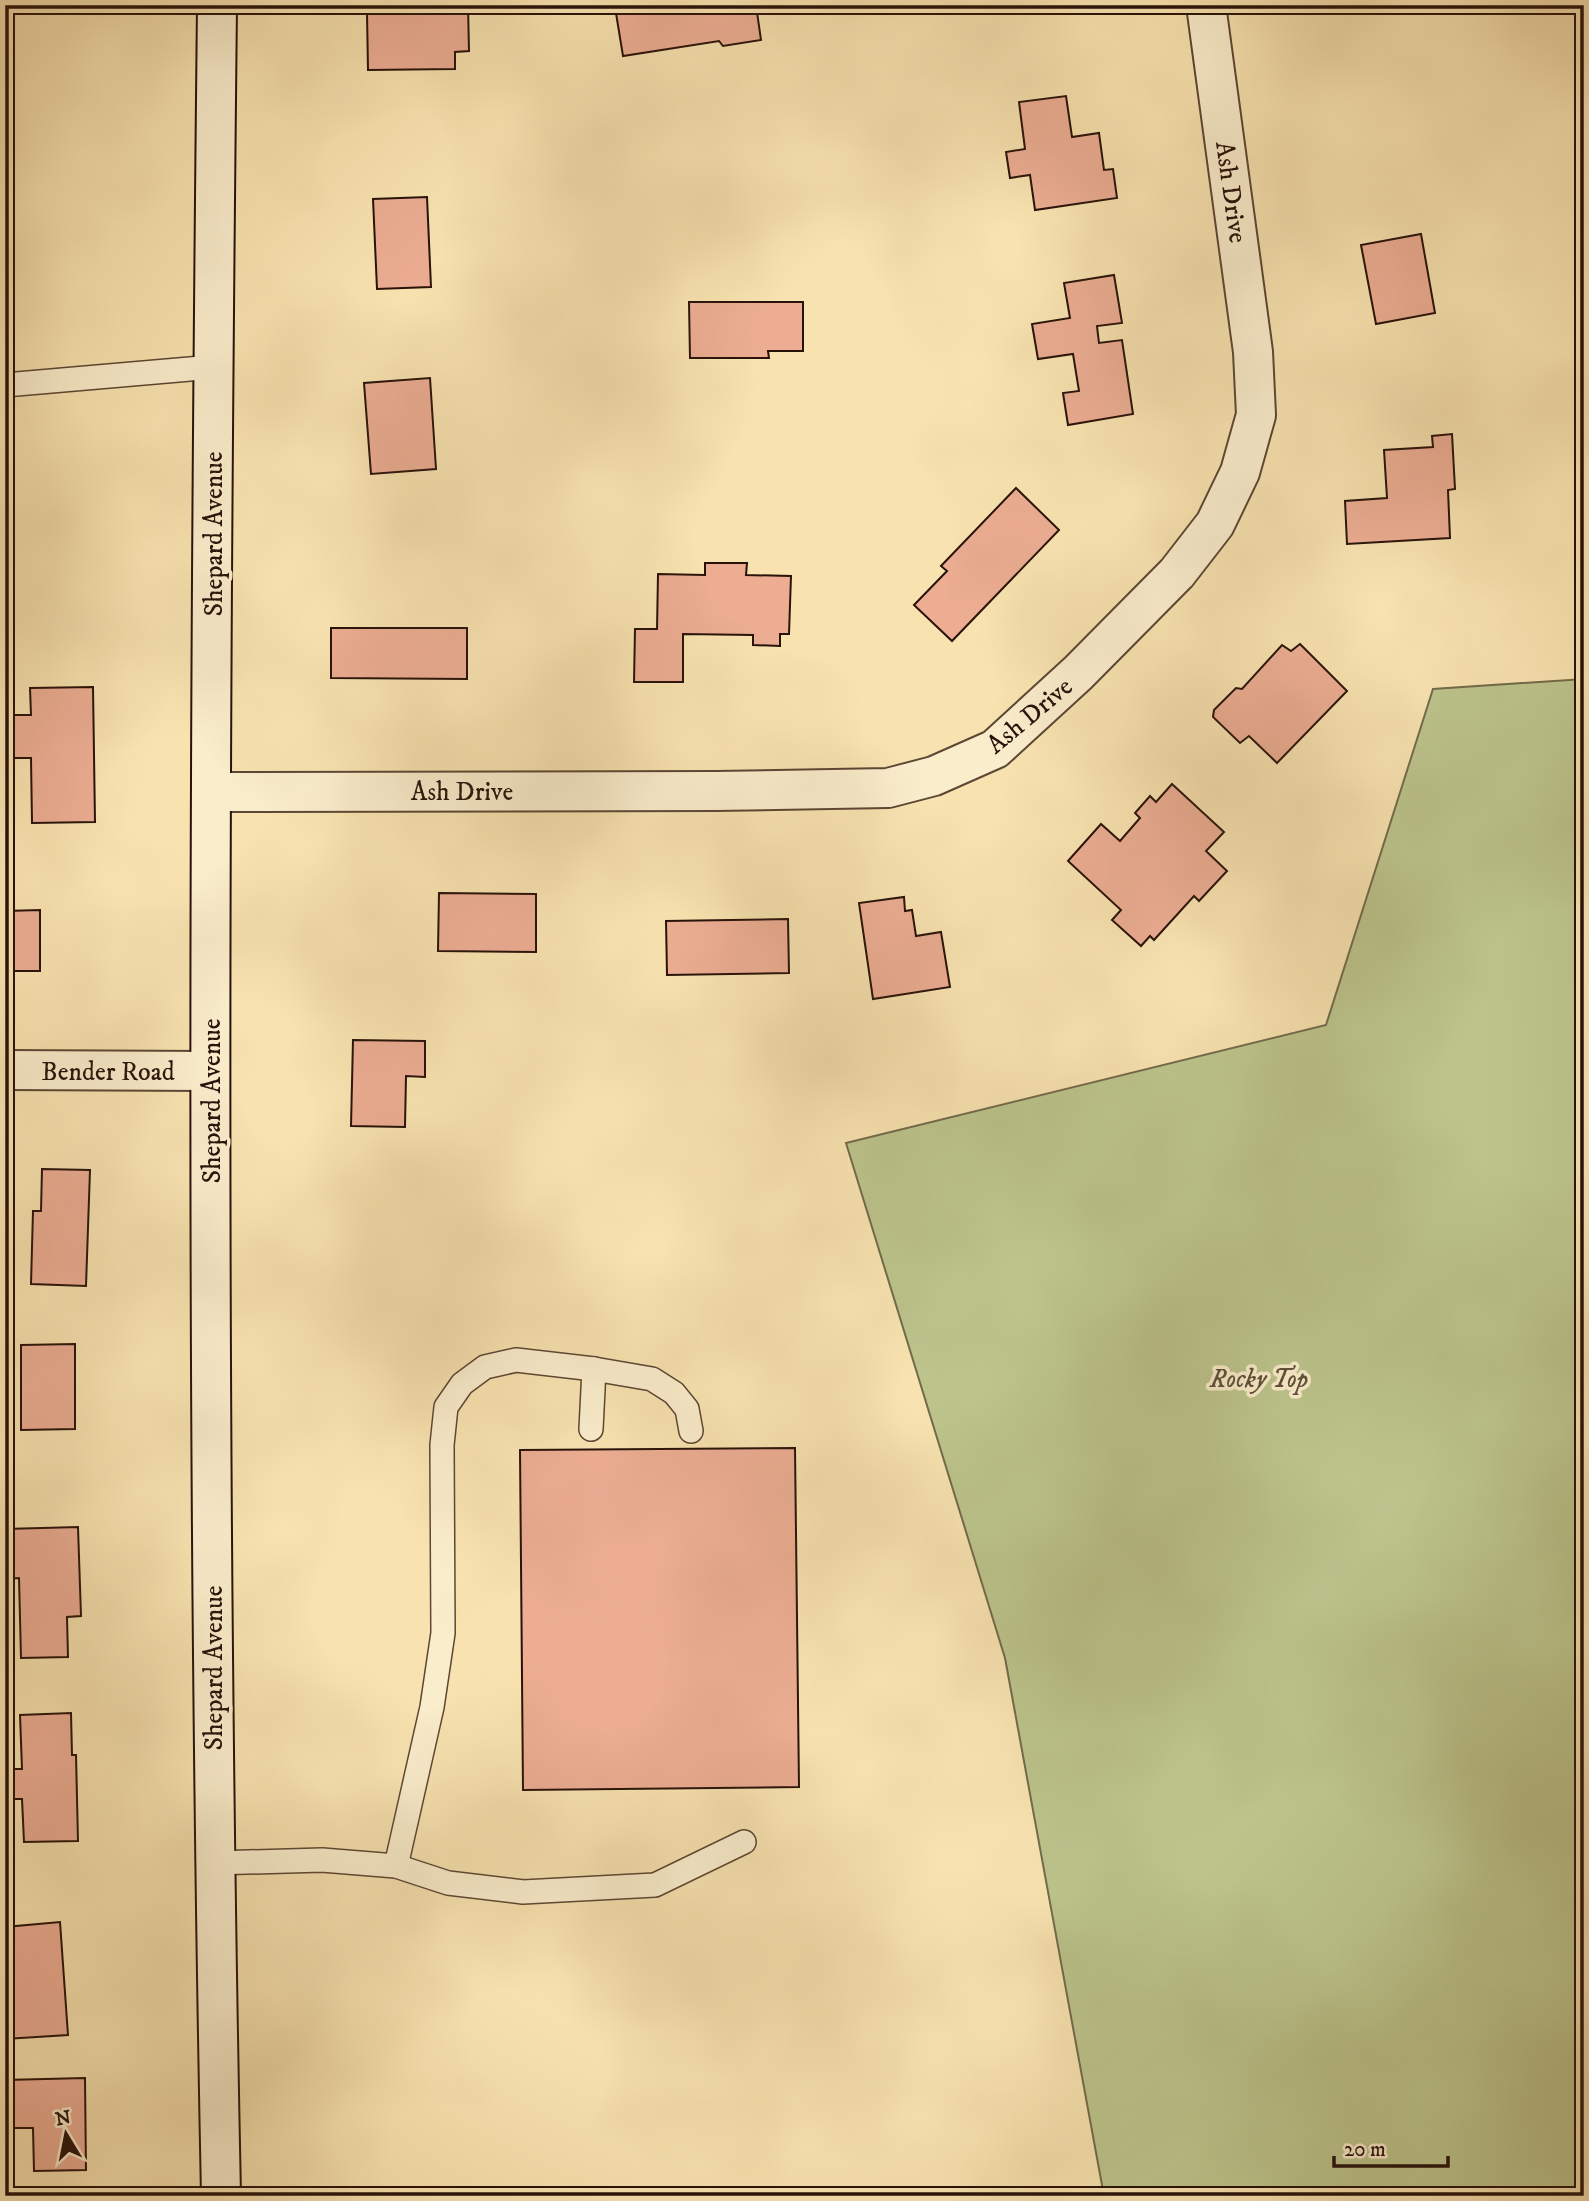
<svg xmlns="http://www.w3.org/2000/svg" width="1589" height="2201" font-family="'IM FELL DW Pica',serif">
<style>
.green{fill:#bcc48c;stroke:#726b4b;stroke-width:2}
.building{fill:#ecad93;stroke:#28120a;stroke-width:2}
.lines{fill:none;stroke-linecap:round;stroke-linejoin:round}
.lane-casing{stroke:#5c4634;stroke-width:26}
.street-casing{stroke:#5c4634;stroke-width:42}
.secondary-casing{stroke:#28120a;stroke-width:42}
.lane{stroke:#faedcc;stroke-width:23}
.street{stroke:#faedcc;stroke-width:38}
.secondary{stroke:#faedcc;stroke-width:38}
.labels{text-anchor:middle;stroke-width:7;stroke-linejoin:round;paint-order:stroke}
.street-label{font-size:26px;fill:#28120a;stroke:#faedcc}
.park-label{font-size:26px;font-style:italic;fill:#5c5038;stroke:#faedcc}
</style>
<rect width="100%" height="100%" fill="#f8e3b0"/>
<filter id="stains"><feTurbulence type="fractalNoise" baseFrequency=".00286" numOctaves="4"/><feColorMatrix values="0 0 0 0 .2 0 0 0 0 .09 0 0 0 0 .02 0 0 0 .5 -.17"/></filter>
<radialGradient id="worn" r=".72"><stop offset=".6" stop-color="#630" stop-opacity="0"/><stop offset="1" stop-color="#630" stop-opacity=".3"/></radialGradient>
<path class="green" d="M 1584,679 L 1584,2196 L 1104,2196 L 1005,1658 L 846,1143 L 1326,1025 L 1433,689 Z"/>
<g class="building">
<path d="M 451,5 L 468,5 L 469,51 L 455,52 L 455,69 L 368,70 L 367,14 L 451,12 Z"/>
<path d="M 625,5 L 756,5 L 761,40 L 723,46 L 719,41 L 623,56 L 615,7 Z"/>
<path d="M 1066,96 L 1072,137 L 1099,133 L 1104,170 L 1113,169 L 1117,198 L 1035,210 L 1030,175 L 1010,178 L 1006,152 L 1025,149 L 1019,102 Z"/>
<path d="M 427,197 L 431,287 L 377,289 L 373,199 Z"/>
<path d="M 1421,234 L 1435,313 L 1376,324 L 1361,245 Z"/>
<path d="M 1114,275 L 1122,323 L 1097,326 L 1099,343 L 1122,340 L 1133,414 L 1068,425 L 1063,393 L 1079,391 L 1073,354 L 1038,359 L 1032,324 L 1070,318 L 1064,283 Z"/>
<path d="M 689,302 L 803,302 L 803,351 L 768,351 L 769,358 L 690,358 Z"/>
<path d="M 430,378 L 436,469 L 371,474 L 364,383 Z"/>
<path d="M 1452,434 L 1455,489 L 1448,490 L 1450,538 L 1347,544 L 1345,501 L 1387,498 L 1384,450 L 1433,447 L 1432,436 Z"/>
<path d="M 1016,488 L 1059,530 L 952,641 L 914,605 L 947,571 L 941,566 Z"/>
<path d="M 705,563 L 747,563 L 746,575 L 791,576 L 789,634 L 780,634 L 780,646 L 753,645 L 753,635 L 683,634 L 683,682 L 634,682 L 635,629 L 657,629 L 658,574 L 705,575 Z"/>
<path d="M 331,628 L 467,628 L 467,679 L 331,678 Z"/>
<path d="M 1300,644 L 1347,691 L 1277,763 L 1249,736 L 1240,743 L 1213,717 L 1214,710 L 1236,688 L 1242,689 L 1282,645 L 1291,651 Z"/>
<path d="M 93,687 L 95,822 L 32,823 L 31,758 L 8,758 L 8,715 L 31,715 L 30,688 Z"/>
<path d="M 1172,784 L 1224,832 L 1206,851 L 1227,871 L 1199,901 L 1194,896 L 1154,940 L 1150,936 L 1141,946 L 1112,920 L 1121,910 L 1068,861 L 1101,824 L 1120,841 L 1140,818 L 1135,813 L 1150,796 L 1156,802 Z"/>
<path d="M 439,893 L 536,894 L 536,952 L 438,951 Z"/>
<path d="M 904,897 L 905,911 L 912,910 L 916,936 L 941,932 L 950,987 L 873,999 L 859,903 Z"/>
<path d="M 40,910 L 40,971 L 5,971 L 5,911 Z"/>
<path d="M 788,919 L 789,973 L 667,975 L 666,921 Z"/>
<path d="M 353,1040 L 425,1041 L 425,1077 L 406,1076 L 405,1127 L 351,1126 Z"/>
<path d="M 42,1169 L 90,1170 L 86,1286 L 31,1284 L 33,1211 L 41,1211 Z"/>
<path d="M 75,1344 L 75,1429 L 21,1430 L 21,1345 Z"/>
<path d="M 795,1448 L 799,1787 L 523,1790 L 520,1450 Z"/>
<path d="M 78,1527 L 81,1616 L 67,1617 L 68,1657 L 21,1658 L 19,1578 L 5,1579 L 5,1529 Z"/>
<path d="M 71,1713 L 72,1755 L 76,1755 L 78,1841 L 24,1842 L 22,1799 L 7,1799 L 6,1769 L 22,1769 L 20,1715 Z"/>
<path d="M 60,1922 L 68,2035 L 5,2039 L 5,1927 Z"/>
<path d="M 85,2078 L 86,2170 L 34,2171 L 33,2128 L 5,2128 L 5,2080 Z"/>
</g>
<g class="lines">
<defs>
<g id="lane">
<path d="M 5,385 L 213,367"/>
<path d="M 591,1429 L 594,1369"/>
<path d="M 214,1863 L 322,1860 L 396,1866 L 448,1883 L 523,1892 L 655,1885 L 744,1842"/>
<path d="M 396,1866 L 432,1707 L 443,1633 L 442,1445 L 446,1407 L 462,1384 L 485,1367 L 516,1360 L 594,1369 L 652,1379 L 674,1393 L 687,1409 L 691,1431"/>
</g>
<g id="street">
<path d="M 211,792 L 716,791 L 888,788 L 934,776 L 995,749 L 1078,673 L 1177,573 L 1215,524 L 1240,472 L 1256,415 L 1253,352 L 1206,5"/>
<path d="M 5,1070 L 210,1071"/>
</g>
<path id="secondary" d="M 217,5 C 209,735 206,1466 221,2196"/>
</defs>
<use href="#lane" class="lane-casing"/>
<use href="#street" class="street-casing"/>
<use href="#secondary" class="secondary-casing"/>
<use href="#lane" class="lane"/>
<use href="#street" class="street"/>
<use href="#secondary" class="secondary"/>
</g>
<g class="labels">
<g class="street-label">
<text transform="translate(1232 192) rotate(82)" y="9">Ash Drive</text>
<text transform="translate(213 534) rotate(-90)" y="9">Shepard Avenue</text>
<text transform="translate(1029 715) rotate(-40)" y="9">Ash Drive</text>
<text x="462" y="800">Ash Drive</text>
<text x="108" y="1080">Bender Road</text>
<text transform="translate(211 1101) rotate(-90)" y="9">Shepard Avenue</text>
<text transform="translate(213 1668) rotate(-90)" y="9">Shepard Avenue</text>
</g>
<g class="park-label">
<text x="1259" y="1387">Rocky Top</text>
</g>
</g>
<rect width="1589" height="2201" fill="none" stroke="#f8e3b0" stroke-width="28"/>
<rect x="7" y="7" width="1575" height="2187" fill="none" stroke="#28120a" stroke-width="3.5"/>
<rect x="14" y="14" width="1561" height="2173" fill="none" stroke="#28120a" stroke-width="2"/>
<g transform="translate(66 2134) rotate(350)" stroke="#faedcc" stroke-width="5" paint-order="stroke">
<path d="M0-5L12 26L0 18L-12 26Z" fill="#28120a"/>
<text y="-10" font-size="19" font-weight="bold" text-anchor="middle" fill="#28120a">N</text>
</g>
<path d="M1334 2156v10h114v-10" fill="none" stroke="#28120a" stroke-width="3.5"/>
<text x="1344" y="2156" font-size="21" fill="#28120a" stroke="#faedcc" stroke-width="5" paint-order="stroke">20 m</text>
<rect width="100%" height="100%" filter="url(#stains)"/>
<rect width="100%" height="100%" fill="url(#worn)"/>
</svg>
